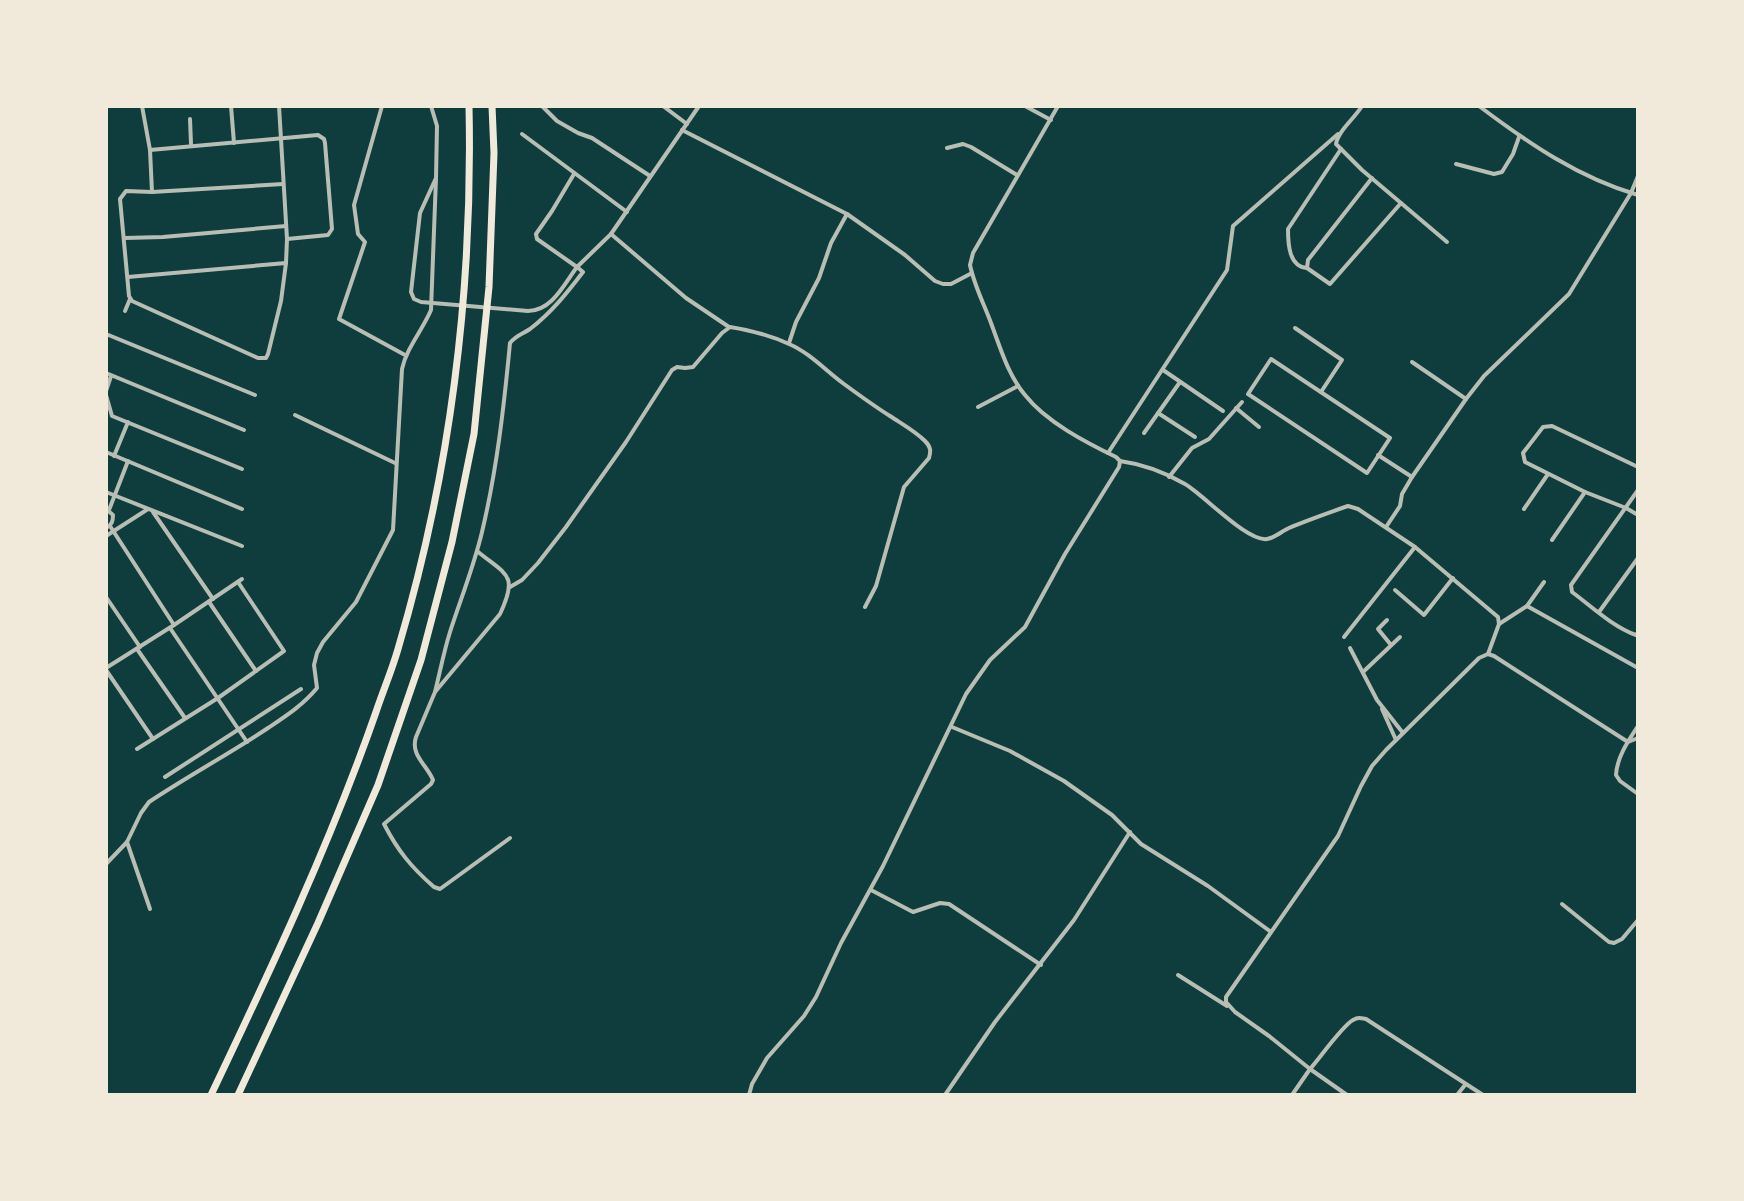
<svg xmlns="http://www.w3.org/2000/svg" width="1744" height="1201" font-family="'Asap Condensed',sans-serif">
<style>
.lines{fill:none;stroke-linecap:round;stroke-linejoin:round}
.minor{stroke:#b8beb3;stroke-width:4}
.motorway{stroke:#f1e9da;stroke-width:7}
</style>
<rect width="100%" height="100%" fill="#0f3d3e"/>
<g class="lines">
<g class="minor">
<path d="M 142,106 L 150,150 L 152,192"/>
<path d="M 231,106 L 234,143"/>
<path d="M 382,106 L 354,205 L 358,234 L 365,242 L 339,319 L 405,355"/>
<path d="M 431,106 L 437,126 L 436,178 L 420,213 L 411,292 L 414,299 L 421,302 L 528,311 C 552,311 564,284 577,267 L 537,239 L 536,234 L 552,211 L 574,174"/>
<path d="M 542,106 L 557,121 L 578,133 L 592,138 L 650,176"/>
<path d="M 663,106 L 687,124"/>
<path d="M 1025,106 L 1051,120"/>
<path d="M 1362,106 C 1354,119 1338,131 1336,144 L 1362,170 L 1447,242"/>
<path d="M 1479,106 C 1528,143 1579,178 1638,195"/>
<path d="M 190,119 L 191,144"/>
<path d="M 682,130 L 847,214 L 905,255 L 935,281 L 943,284 L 951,284 L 972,273"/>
<path d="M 522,134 L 627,212"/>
<path d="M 947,148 L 963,144 L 971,147 L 1017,175"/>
<path d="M 150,150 L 318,135 L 324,139 L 325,143 L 332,229 L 328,235 L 287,239"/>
<path d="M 1456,164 L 1494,174 L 1502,172 L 1513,154 L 1519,137"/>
<path d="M 1372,178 L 1308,260 L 1307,268 L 1330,284 L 1401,203"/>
<path d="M 283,184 L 152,192 L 126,191 L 120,199 L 129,296 L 132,301 L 258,358 L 266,358 L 268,354 L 281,301 L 286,263"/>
<path d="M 611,234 L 686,298 L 729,327"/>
<path d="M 125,238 L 163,237 L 286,226"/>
<path d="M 1307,268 C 1289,267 1288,244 1288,229 L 1341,149"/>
<path d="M 128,277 L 286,263 L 287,239 L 279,106"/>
<path d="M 125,311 L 130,299"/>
<path d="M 1295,328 L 1342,360 L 1321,392"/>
<path d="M 106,334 L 255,395"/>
<path d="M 789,343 L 796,322 L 819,278 L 831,243 L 847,214"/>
<path d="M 1271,359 L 1390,438 L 1367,473 L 1248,394 Z"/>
<path d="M 1412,362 L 1466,399"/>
<path d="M 1163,370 L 1223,411"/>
<path d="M 106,373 L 244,430"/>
<path d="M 106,391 L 111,376"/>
<path d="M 106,395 L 112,416 L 242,469"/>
<path d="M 978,407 L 1018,386"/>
<path d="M 1236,408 L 1259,427"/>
<path d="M 1158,413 L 1195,437"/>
<path d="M 295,415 L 395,463"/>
<path d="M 1144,433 L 1180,382"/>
<path d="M 106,452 L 242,509"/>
<path d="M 1108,453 L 1227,270 L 1233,226 L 1338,134"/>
<path d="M 1378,455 L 1412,477"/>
<path d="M 114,456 L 128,422"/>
<path d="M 1120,461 C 1142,464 1166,473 1185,484 C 1204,495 1247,542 1267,539 C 1275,538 1282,531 1289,528 C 1308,520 1328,513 1348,506 L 1358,509 L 1415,547 L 1498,617 L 1499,624 L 1488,654"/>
<path d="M 1638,467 L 1552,426 L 1543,427 L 1523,453 L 1525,462 L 1585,492 L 1626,508 L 1638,515"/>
<path d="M 1169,477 L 1192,448 L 1209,439 L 1242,402"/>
<path d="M 1638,490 L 1571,585 L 1572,592 C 1591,606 1613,627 1636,635 L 1638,633"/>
<path d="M 106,492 L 242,546"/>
<path d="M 106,509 L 113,515 C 113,521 112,525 106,528"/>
<path d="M 1524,509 L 1548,474"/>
<path d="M 109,510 L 128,461"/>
<path d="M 153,512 L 213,599"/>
<path d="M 110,526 L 174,625"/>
<path d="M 1386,527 L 1400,506 L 1402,494 L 1412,477 L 1466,399 L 1484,376 L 1569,294 L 1631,193 L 1638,176"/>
<path d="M 106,536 L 148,509"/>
<path d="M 1552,540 L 1585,492"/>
<path d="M 477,551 C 506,575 519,574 500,614 L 435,692 L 416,737 C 410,755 427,765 433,780 L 431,784 L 384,824 C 398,851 411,867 434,887 L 440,889 L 510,838"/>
<path d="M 510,587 L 522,580 L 538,563 L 566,527 L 626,442 L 672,370 L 677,367 L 685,368 L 693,367 L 722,333 L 730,327 C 749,330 772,336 789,344 C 810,353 826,371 844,384 C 859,395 874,406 890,416 C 902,424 915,431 925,441 C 931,447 931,451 929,458 L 904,487 L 876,586 L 865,607"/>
<path d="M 1395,590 L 1424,615 L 1453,578"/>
<path d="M 106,597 L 140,647"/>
<path d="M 209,602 L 256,671"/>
<path d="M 1527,606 L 1638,668"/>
<path d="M 1599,612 L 1638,558"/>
<path d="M 1387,620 L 1378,629 L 1391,645"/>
<path d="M 1499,624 L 1527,606 L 1544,582"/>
<path d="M 170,628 L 247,742"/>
<path d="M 1344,637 L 1415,547"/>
<path d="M 1350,648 L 1377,700 L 1403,733"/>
<path d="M 137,649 L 185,718"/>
<path d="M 106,668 L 174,625 L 242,579"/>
<path d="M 106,670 L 153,739"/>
<path d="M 1363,672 L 1400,637"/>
<path d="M 435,692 C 440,672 444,651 450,632 C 461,598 474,566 482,532 C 497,469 504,406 510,343 C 516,335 523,334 530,329 C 551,313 567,293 583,272 L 577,267 L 611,234 L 699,106"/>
<path d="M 1382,709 L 1396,740"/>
<path d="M 1638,726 C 1628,741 1617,757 1616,775 L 1620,781 L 1638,794"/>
<path d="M 952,727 L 1010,751 L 1064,781 L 1112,815 L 1141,844 L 1208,886 L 1271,932"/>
<path d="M 137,749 L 218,698 L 284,651 L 238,582"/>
<path d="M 165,777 L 301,689"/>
<path d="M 127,842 L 150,909"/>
<path d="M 106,864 L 127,842 L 141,813 L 149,802 C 188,776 229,754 268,728 C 286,716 303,705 317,688 L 314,665 L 317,653 L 323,642 L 356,602 L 393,530 L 402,369 C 407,347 422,331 431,310 L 436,178"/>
<path d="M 871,890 L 913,912 L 940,903 L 949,904 L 1041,965"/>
<path d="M 1562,904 L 1609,942 L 1614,943 L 1622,939 L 1638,920"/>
<path d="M 1178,975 L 1227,1006"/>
<path d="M 749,1095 L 752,1084 L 767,1058 L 804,1016 L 816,997 L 841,943 L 883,866 L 966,694 L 990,660 L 1025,627 L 1065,554 L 1119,467 L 1120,461 L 1116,457 C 1087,443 1046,422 1025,395 C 1008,375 1000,347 991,323 C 984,304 974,285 970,265 L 973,253 L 1058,106"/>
<path d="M 945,1095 L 995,1022 L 1074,920 L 1130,832"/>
<path d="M 1292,1095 L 1310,1069 L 1269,1036 L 1235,1012 L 1226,1002 L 1226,997 L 1338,836 L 1361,786 L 1372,766 L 1386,750 L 1479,658 L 1488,654 L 1494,656 L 1628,742 L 1638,738"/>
<path d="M 1347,1095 L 1310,1069 C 1320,1058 1342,1026 1353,1020 C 1358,1017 1361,1018 1366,1019 L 1483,1095"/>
<path d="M 1457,1095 L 1465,1085"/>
</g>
<g class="motorway">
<path d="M 211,1095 C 271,969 330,844 376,712 C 383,691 392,670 398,649 C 450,474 473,289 469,106"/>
<path d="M 238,1095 L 318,923 L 378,785 L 421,660 L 452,542 L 474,434 L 489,287 L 494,153 L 492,106"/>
</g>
</g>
<rect width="1744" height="1201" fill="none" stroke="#f1e9da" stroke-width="216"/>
</svg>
